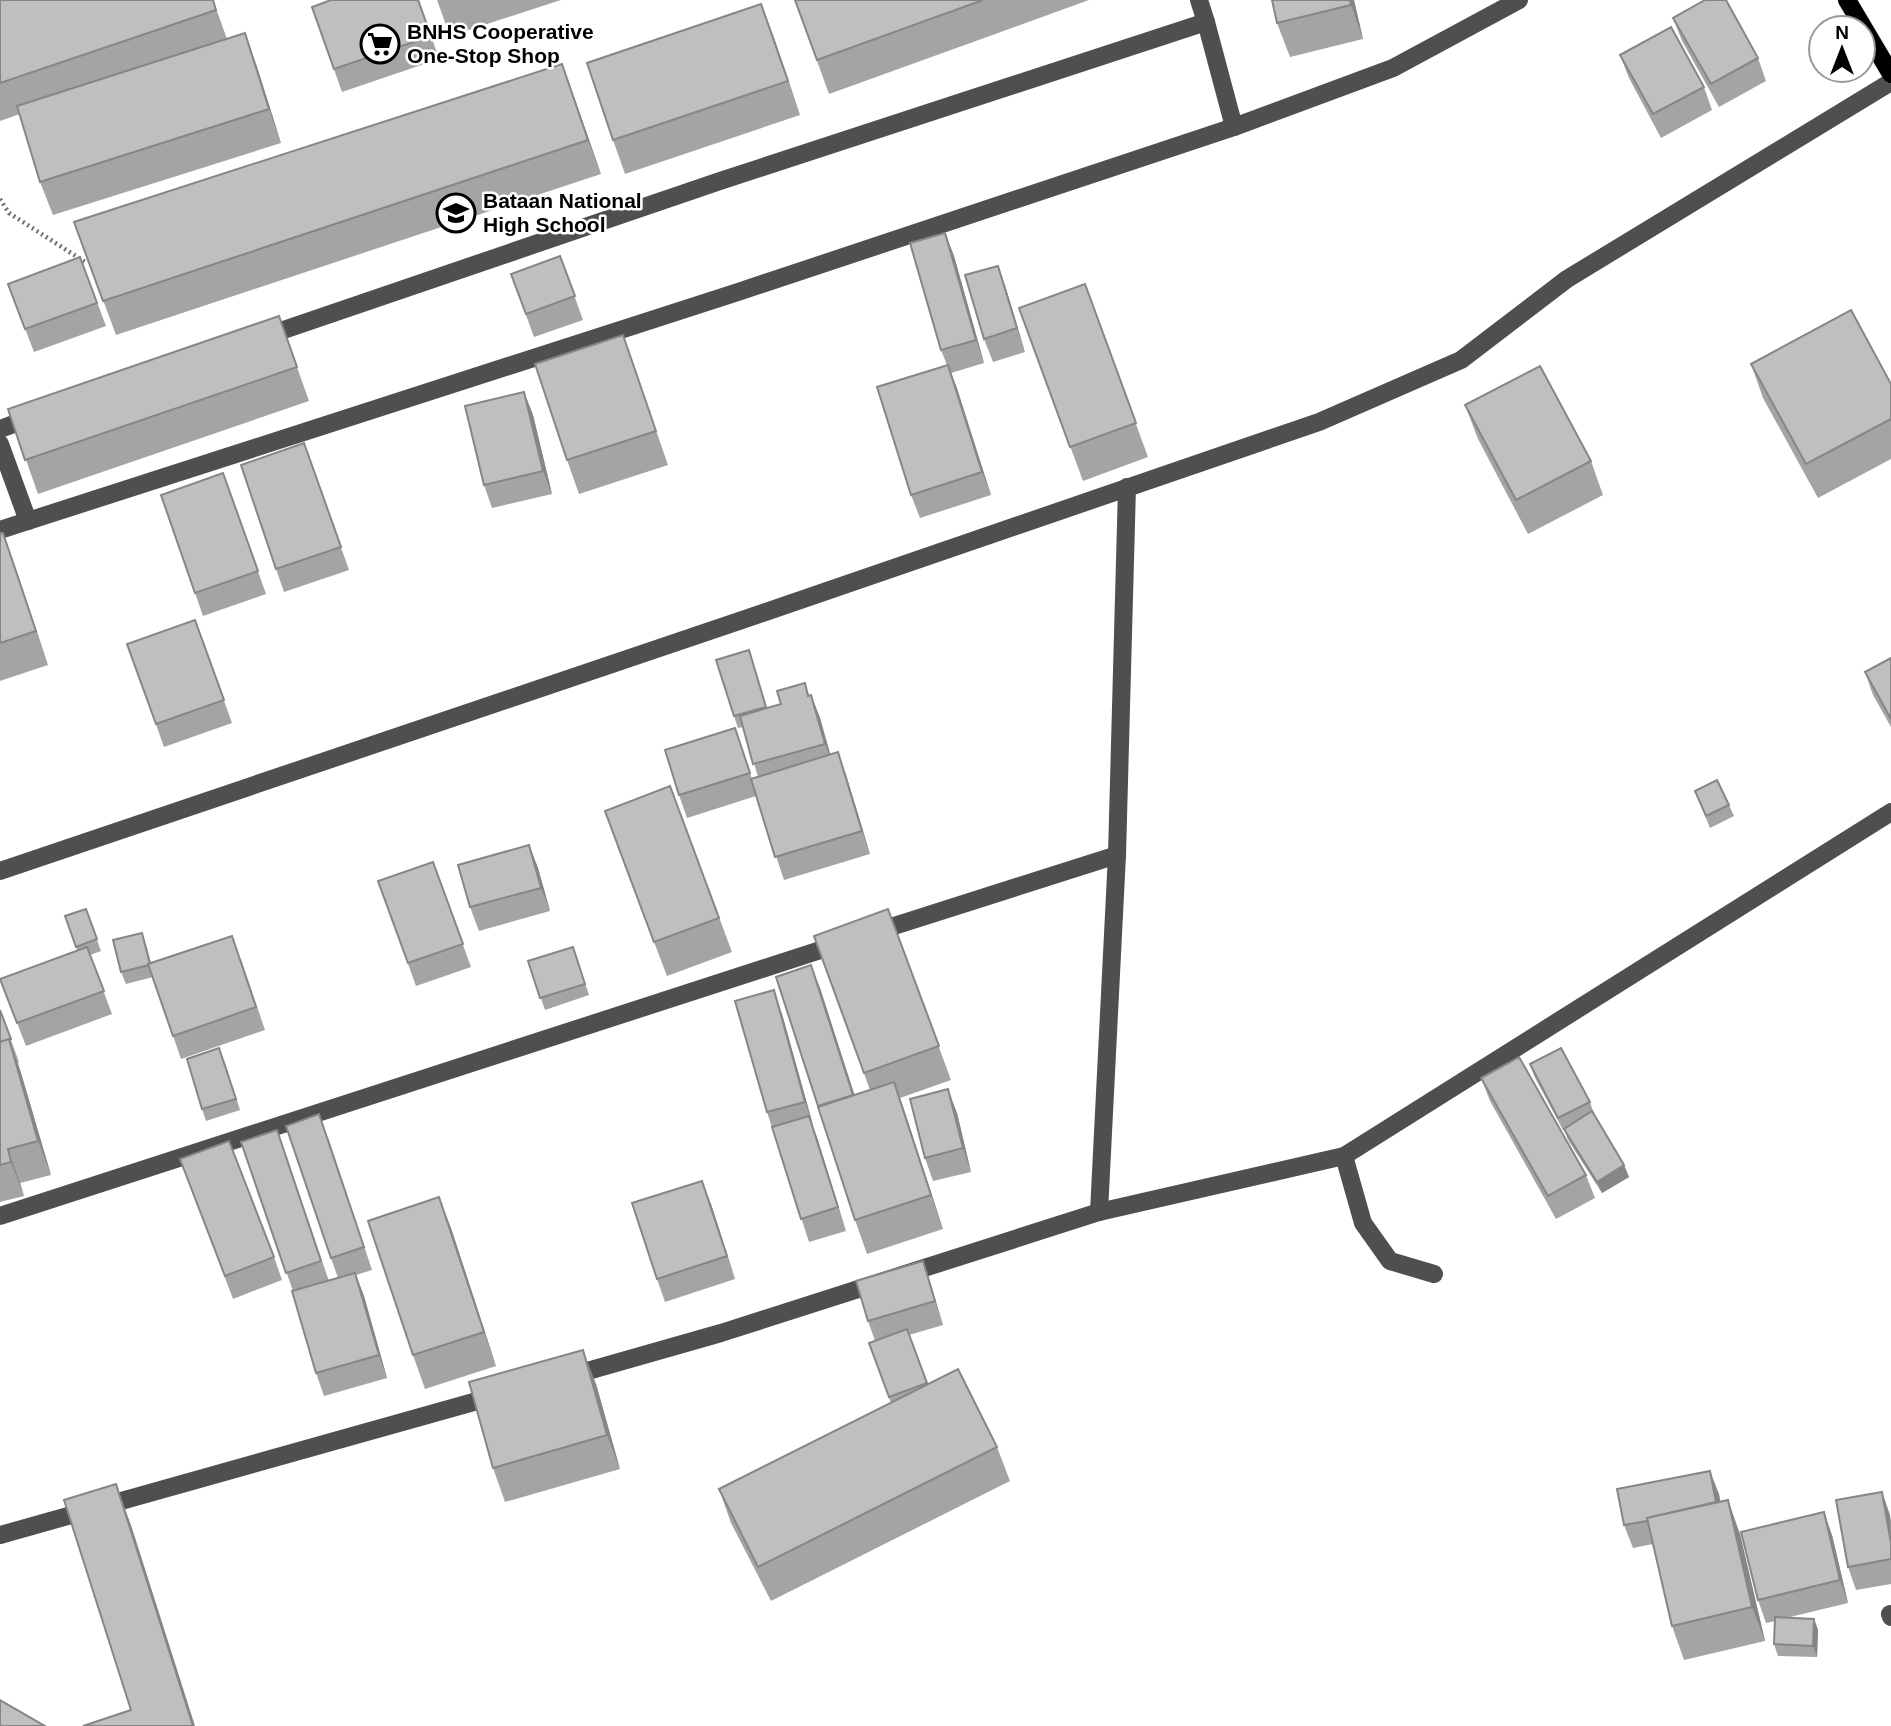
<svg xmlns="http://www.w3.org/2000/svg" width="1891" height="1726" font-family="Arial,sans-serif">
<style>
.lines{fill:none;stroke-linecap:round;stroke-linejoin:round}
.major-casing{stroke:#dbdbdb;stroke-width:19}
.path{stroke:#717171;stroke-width:4.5;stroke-dasharray:2 3.5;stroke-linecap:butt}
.minor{stroke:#4f4f4f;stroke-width:18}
.major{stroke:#000;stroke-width:18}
.wall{fill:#a4a4a4}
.shaded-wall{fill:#868686}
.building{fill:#bfbfbf;stroke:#868686;stroke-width:2}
.labels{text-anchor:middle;stroke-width:5;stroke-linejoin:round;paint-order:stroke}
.poi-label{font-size:21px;font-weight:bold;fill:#000;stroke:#fff;text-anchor:start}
</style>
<rect width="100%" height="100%" fill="#fff"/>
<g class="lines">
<defs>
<path id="major" d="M 1847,0 L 1891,74"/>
</defs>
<use href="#major" class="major-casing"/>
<path class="path" d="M 0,199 L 9,213 L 85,262"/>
<g class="minor">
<path d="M 1199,0 L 1206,22"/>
<path d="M 263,337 L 720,181 L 1206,22 L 1234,127"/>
<path d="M 0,429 L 35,416"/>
<path d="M 0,444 L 28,521"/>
<path d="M 0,530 L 738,292 L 1234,127 L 1393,68 L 1519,0"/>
<path d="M 0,871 L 745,619 L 1319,422 L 1461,360 L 1567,279 L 1891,82"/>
<path d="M 872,933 L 1117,855"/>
<path d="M 1344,1156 L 1363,1223 L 1390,1261 L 1434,1274"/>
<path d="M 1099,1212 L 1117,855 L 1127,487"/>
<path d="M 0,1216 L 842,943"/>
<path d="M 570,1376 L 721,1333 L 1099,1212 L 1344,1156 L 1891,812"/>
<path d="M 0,1535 L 495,1396"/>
<path d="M 1890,1614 L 1891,1617"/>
</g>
<use href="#major" class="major"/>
</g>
<g class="wall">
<path d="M 0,0 L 213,0 L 227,39 L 245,33 L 257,67 L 281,143 L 53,215 L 40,182 L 20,114 L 0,121 Z"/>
<path d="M 331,0 L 419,0 L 439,59 L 342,92 L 312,7 Z"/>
<path d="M 437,0 L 561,0 L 450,36 Z"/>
<path d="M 795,0 L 1089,0 L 829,94 Z"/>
<path d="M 1272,0 L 1354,0 L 1363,39 L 1290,57 L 1277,23 Z"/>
<path d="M 1673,18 L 1758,58 L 1766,81 L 1719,107 L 1682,41 Z"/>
<path d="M 774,38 L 800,115 L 625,174 L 613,140 Z"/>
<path d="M 1620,55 L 1704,87 L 1712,110 L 1661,138 L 1629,78 Z"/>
<path d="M 574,97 L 601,174 L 116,335 L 74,222 Z"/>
<path d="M 945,233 L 954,256 L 984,363 L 951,373 L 991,495 L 920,518 L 911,495 L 947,365 L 941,350 Z"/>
<path d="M 560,256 L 583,320 L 534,337 L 511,274 Z"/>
<path d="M 80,257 L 106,326 L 34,352 L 8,284 Z"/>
<path d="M 998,266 L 1006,289 L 1025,352 L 993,362 L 984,339 Z"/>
<path d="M 1085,284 L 1148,457 L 1083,481 L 1019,308 Z"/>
<path d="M 279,316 L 309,401 L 38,494 L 8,409 Z"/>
<path d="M 623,335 L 668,465 L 579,494 L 567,460 Z"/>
<path d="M 1751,364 L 1891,384 L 1891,459 L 1818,498 L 1763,398 Z"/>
<path d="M 524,392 L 533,415 L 552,494 L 492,508 L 484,485 Z"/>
<path d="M 1465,405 L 1591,461 L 1603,495 L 1528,534 L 1478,439 Z"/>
<path d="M 304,443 L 349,570 L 284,592 L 276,569 Z"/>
<path d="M 223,473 L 266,594 L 203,616 L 161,495 Z"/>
<path d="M 0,533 L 3,533 L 48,665 L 0,681 Z"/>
<path d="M 195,620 L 232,723 L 164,747 L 127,644 Z"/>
<path d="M 1891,658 L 1891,727 L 1873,695 L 1865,672 Z"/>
<path d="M 753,662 L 767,708 L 781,704 L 805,683 L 809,695 L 811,695 L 820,718 L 830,755 L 846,775 L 870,854 L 784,880 L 756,796 L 687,818 L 679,795 L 743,751 L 752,779 L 758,777 L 743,727 L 738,728 L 734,716 Z"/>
<path d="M 670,786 L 732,952 L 667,976 L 617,845 Z"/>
<path d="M 1695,791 L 1729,805 L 1734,816 L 1710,828 Z"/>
<path d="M 529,845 L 538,868 L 550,911 L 479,931 L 470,907 Z"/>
<path d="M 433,862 L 471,967 L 416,986 L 378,881 Z"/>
<path d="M 86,909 L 101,951 L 90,955 L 112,1014 L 26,1046 L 0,979 L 77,950 L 65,916 Z"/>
<path d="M 888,909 L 951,1080 L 900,1098 L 943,1229 L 867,1254 L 855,1220 L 776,977 L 820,988 L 854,1095 L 870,1090 L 814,936 Z"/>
<path d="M 146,944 L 151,963 L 241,959 L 265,1030 L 181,1059 L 153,977 L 126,984 L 121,972 Z"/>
<path d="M 573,947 L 589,995 L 545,1010 L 528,961 Z"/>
<path d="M 0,1010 L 19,1062 L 18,1063 L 51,1175 L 20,1183 L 24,1196 L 0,1202 Z"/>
<path d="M 782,1014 L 813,1125 L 812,1125 L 846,1231 L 809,1242 L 767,1112 Z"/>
<path d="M 224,1060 L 240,1110 L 206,1121 L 202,1109 Z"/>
<path d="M 1530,1064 L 1590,1102 L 1594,1114 L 1624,1165 L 1629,1177 L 1602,1193 L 1568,1140 L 1564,1129 L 1563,1130 L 1534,1076 Z"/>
<path d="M 1481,1078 L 1586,1175 L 1595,1198 L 1556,1219 L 1490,1101 Z"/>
<path d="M 957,1113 L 971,1172 L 933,1181 L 925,1158 Z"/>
<path d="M 328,1137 L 372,1270 L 356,1275 L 364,1296 L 387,1378 L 324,1396 L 316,1373 L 293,1291 L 241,1142 L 285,1153 L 329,1281 L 338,1278 L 331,1258 Z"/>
<path d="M 189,1183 L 274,1257 L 282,1280 L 233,1299 Z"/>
<path d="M 439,1197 L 452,1231 L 496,1366 L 425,1389 L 413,1355 Z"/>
<path d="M 711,1204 L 735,1279 L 665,1302 L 657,1279 Z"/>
<path d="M 923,1261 L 943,1325 L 909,1335 L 927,1385 L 997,1447 L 1010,1481 L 771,1601 L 731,1523 L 719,1489 L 891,1403 L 869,1343 L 875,1341 L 868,1321 Z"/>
<path d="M 596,1384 L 620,1469 L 505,1502 L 493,1468 Z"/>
<path d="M 1882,1492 L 1891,1520 L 1891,1584 L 1856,1590 L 1848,1567 Z"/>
<path d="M 1719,1494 L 1720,1501 L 1740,1534 L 1765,1641 L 1684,1660 L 1672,1626 L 1653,1544 L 1633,1548 L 1624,1525 Z"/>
<path d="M 1832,1535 L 1848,1603 L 1790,1617 L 1814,1619 L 1818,1630 L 1817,1657 L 1778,1656 L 1774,1644 L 1775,1621 L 1766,1623 L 1758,1600 Z"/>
</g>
<g class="shaded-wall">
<path d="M 1350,0 L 1354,0 L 1363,39 L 1351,5 Z"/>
<path d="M 761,4 L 774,38 L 800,115 L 788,81 Z"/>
<path d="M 245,33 L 257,67 L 281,143 L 269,109 Z"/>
<path d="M 562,64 L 574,97 L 601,174 L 588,140 Z"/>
<path d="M 945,233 L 954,256 L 984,363 L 976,340 Z"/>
<path d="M 998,266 L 1006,289 L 1025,352 L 1017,328 Z"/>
<path d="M 948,365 L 957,388 L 991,495 L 982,472 Z"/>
<path d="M 524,392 L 533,415 L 552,494 L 543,471 Z"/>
<path d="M 3,533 L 15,566 L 48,665 L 36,631 Z"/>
<path d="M 811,695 L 820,718 L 834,767 L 825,744 Z"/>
<path d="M 838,752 L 846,775 L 870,854 L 862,831 Z"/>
<path d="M 529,845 L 538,868 L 550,911 L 541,888 Z"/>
<path d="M 811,965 L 820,988 L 862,1118 L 853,1095 Z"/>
<path d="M 774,990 L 782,1014 L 813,1125 L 805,1102 Z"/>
<path d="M 9,1039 L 21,1073 L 51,1175 L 38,1141 Z"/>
<path d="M 894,1082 L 906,1116 L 943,1229 L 931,1195 Z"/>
<path d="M 948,1089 L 957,1113 L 971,1172 L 963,1148 Z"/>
<path d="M 809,1116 L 818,1140 L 846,1231 L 838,1207 Z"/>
<path d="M 8,1149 L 20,1183 L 24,1196 L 11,1162 Z"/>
<path d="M 1624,1165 L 1629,1177 L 1602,1193 L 1597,1182 Z"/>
<path d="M 702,1181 L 711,1204 L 735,1279 L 727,1256 Z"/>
<path d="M 439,1197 L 452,1231 L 496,1366 L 484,1332 Z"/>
<path d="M 923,1261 L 931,1285 L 943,1325 L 935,1301 Z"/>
<path d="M 355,1273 L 364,1296 L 387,1378 L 379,1355 Z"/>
<path d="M 583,1350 L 596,1384 L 620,1469 L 607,1435 Z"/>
<path d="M 1710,1471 L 1719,1494 L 1725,1531 L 1717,1508 Z"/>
<path d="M 116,1484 L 132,1528 L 195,1726 L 193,1726 Z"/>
<path d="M 1882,1492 L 1890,1515 L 1891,1543 Z"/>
<path d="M 1728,1500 L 1740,1534 L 1765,1641 L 1752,1607 Z"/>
<path d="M 1824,1512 L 1832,1535 L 1848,1603 L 1840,1580 Z"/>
<path d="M 1814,1619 L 1818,1630 L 1817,1657 L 1813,1646 Z"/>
</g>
<g class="building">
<path d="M 0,0 L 213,0 L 216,10 L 0,83 Z"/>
<path d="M 331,0 L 418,0 L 431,36 L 334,69 L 312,7 Z"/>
<path d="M 795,0 L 983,0 L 817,60 Z"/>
<path d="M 1272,0 L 1350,0 L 1351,5 L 1277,23 Z"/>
<path d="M 1705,0 L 1726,0 L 1758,58 L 1711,84 L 1673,18 Z"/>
<path d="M 761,4 L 788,81 L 613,140 L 587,63 Z"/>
<path d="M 1671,27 L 1704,87 L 1653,114 L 1620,55 Z"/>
<path d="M 245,33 L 269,109 L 40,182 L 17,106 Z"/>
<path d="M 562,64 L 588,140 L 103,301 L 74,222 Z"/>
<path d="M 945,233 L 976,340 L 941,350 L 910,243 Z"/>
<path d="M 560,256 L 575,296 L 526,314 L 511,274 Z"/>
<path d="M 80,257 L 97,303 L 25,329 L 8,284 Z"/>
<path d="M 998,266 L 1017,328 L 984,339 L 965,275 Z"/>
<path d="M 1085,284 L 1136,423 L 1070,447 L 1019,308 Z"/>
<path d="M 1851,310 L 1891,384 L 1891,419 L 1806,464 L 1751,364 Z"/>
<path d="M 279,316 L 297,367 L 25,460 L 8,409 Z"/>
<path d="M 623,335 L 656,431 L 567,460 L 535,364 Z"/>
<path d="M 948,365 L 982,472 L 911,495 L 877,387 Z"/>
<path d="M 1540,366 L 1591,461 L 1516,500 L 1465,405 Z"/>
<path d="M 524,392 L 543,471 L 484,485 L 465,406 Z"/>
<path d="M 304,443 L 341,547 L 276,569 L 241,465 Z"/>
<path d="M 223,473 L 258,571 L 195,593 L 161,495 Z"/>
<path d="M 0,533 L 3,533 L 36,631 L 0,643 Z"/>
<path d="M 195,620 L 224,700 L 156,724 L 127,644 Z"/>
<path d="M 749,650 L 766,707 L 734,716 L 716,660 Z"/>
<path d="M 1891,658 L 1891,719 L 1865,672 Z"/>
<path d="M 805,683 L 808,696 L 811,695 L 825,744 L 753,764 L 740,716 L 781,704 L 777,691 Z"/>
<path d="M 735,728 L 750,773 L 679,795 L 665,750 Z"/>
<path d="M 838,752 L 862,831 L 775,857 L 751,779 Z"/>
<path d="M 1717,780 L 1729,805 L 1706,816 L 1695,791 Z"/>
<path d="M 670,786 L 719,918 L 654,942 L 605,811 Z"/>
<path d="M 529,845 L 541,888 L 470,907 L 458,865 Z"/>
<path d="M 433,862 L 463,944 L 408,963 L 378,881 Z"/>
<path d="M 86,909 L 97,939 L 76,947 L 65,916 Z"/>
<path d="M 888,909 L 939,1046 L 864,1073 L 814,936 Z"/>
<path d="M 142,933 L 150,964 L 149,965 L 121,972 L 113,940 Z"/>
<path d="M 232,936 L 256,1007 L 173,1036 L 148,964 Z"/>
<path d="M 87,947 L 104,991 L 17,1023 L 0,979 Z"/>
<path d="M 573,947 L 585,984 L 540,998 L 528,961 Z"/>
<path d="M 811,965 L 853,1095 L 818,1106 L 776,977 Z"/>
<path d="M 774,990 L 805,1102 L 767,1112 L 735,1001 Z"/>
<path d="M 0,1010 L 11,1039 L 0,1042 Z"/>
<path d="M 9,1039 L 38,1141 L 8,1149 L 11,1162 L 0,1165 L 0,1042 Z"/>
<path d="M 219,1048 L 236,1099 L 202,1109 L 187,1059 Z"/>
<path d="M 1561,1048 L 1590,1102 L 1558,1118 L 1530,1064 Z"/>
<path d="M 1519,1057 L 1586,1175 L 1548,1196 L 1481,1078 Z"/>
<path d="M 894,1082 L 931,1195 L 855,1220 L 818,1107 Z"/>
<path d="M 948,1089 L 963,1148 L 925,1158 L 910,1099 Z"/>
<path d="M 1592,1111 L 1624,1165 L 1597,1182 L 1564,1129 Z"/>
<path d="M 319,1114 L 364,1247 L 331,1258 L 286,1126 Z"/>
<path d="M 809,1116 L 838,1207 L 801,1219 L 772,1127 Z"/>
<path d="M 277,1130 L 321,1261 L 286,1273 L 241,1142 Z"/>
<path d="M 229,1141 L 274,1257 L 225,1276 L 180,1159 Z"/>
<path d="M 702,1181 L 727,1256 L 657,1279 L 632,1203 Z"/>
<path d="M 439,1197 L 484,1332 L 413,1355 L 368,1221 Z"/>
<path d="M 923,1261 L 935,1301 L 868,1321 L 856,1281 Z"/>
<path d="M 355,1273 L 379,1355 L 316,1373 L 292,1291 Z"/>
<path d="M 907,1329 L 927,1383 L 889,1397 L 869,1343 Z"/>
<path d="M 583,1350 L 607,1435 L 493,1468 L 469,1382 Z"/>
<path d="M 958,1369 L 997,1447 L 758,1567 L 719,1489 Z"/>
<path d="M 1710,1471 L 1716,1502 L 1647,1518 L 1647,1521 L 1624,1525 L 1617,1489 Z"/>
<path d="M 116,1484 L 193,1726 L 83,1726 L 131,1710 L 64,1500 Z"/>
<path d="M 1882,1492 L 1891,1543 L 1891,1559 L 1848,1567 L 1836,1500 Z"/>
<path d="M 1728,1500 L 1752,1607 L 1672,1626 L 1647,1518 Z"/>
<path d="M 1824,1512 L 1840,1580 L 1758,1600 L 1741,1532 Z"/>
<path d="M 1775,1617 L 1814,1619 L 1813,1646 L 1774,1644 Z"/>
<path d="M 0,1700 L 45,1726 L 0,1726 Z"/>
</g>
<defs>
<symbol id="supermarket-ring" viewBox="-11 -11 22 22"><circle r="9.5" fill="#fff" stroke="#000" stroke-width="1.5"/><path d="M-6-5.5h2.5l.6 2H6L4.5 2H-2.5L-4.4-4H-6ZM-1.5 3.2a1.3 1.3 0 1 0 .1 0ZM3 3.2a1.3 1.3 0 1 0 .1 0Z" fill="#000"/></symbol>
<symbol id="school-ring" viewBox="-11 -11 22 22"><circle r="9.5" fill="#fff" stroke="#000" stroke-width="1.5"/><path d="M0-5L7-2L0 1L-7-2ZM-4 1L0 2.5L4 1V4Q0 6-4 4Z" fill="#000"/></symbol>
</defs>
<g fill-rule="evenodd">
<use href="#supermarket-ring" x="358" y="22" width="44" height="44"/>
<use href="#school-ring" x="434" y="191" width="44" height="44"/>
</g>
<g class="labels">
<g class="poi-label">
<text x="407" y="39">BNHS Cooperative<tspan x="407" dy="24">One-Stop Shop</tspan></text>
<text x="483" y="208">Bataan National<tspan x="483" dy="24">High School</tspan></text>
</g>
</g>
<g transform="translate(1842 49)"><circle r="33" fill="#ffffff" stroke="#999999" stroke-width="2"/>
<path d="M0-5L12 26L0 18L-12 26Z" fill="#000000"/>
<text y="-10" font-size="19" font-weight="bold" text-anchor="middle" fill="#000000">N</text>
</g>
</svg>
